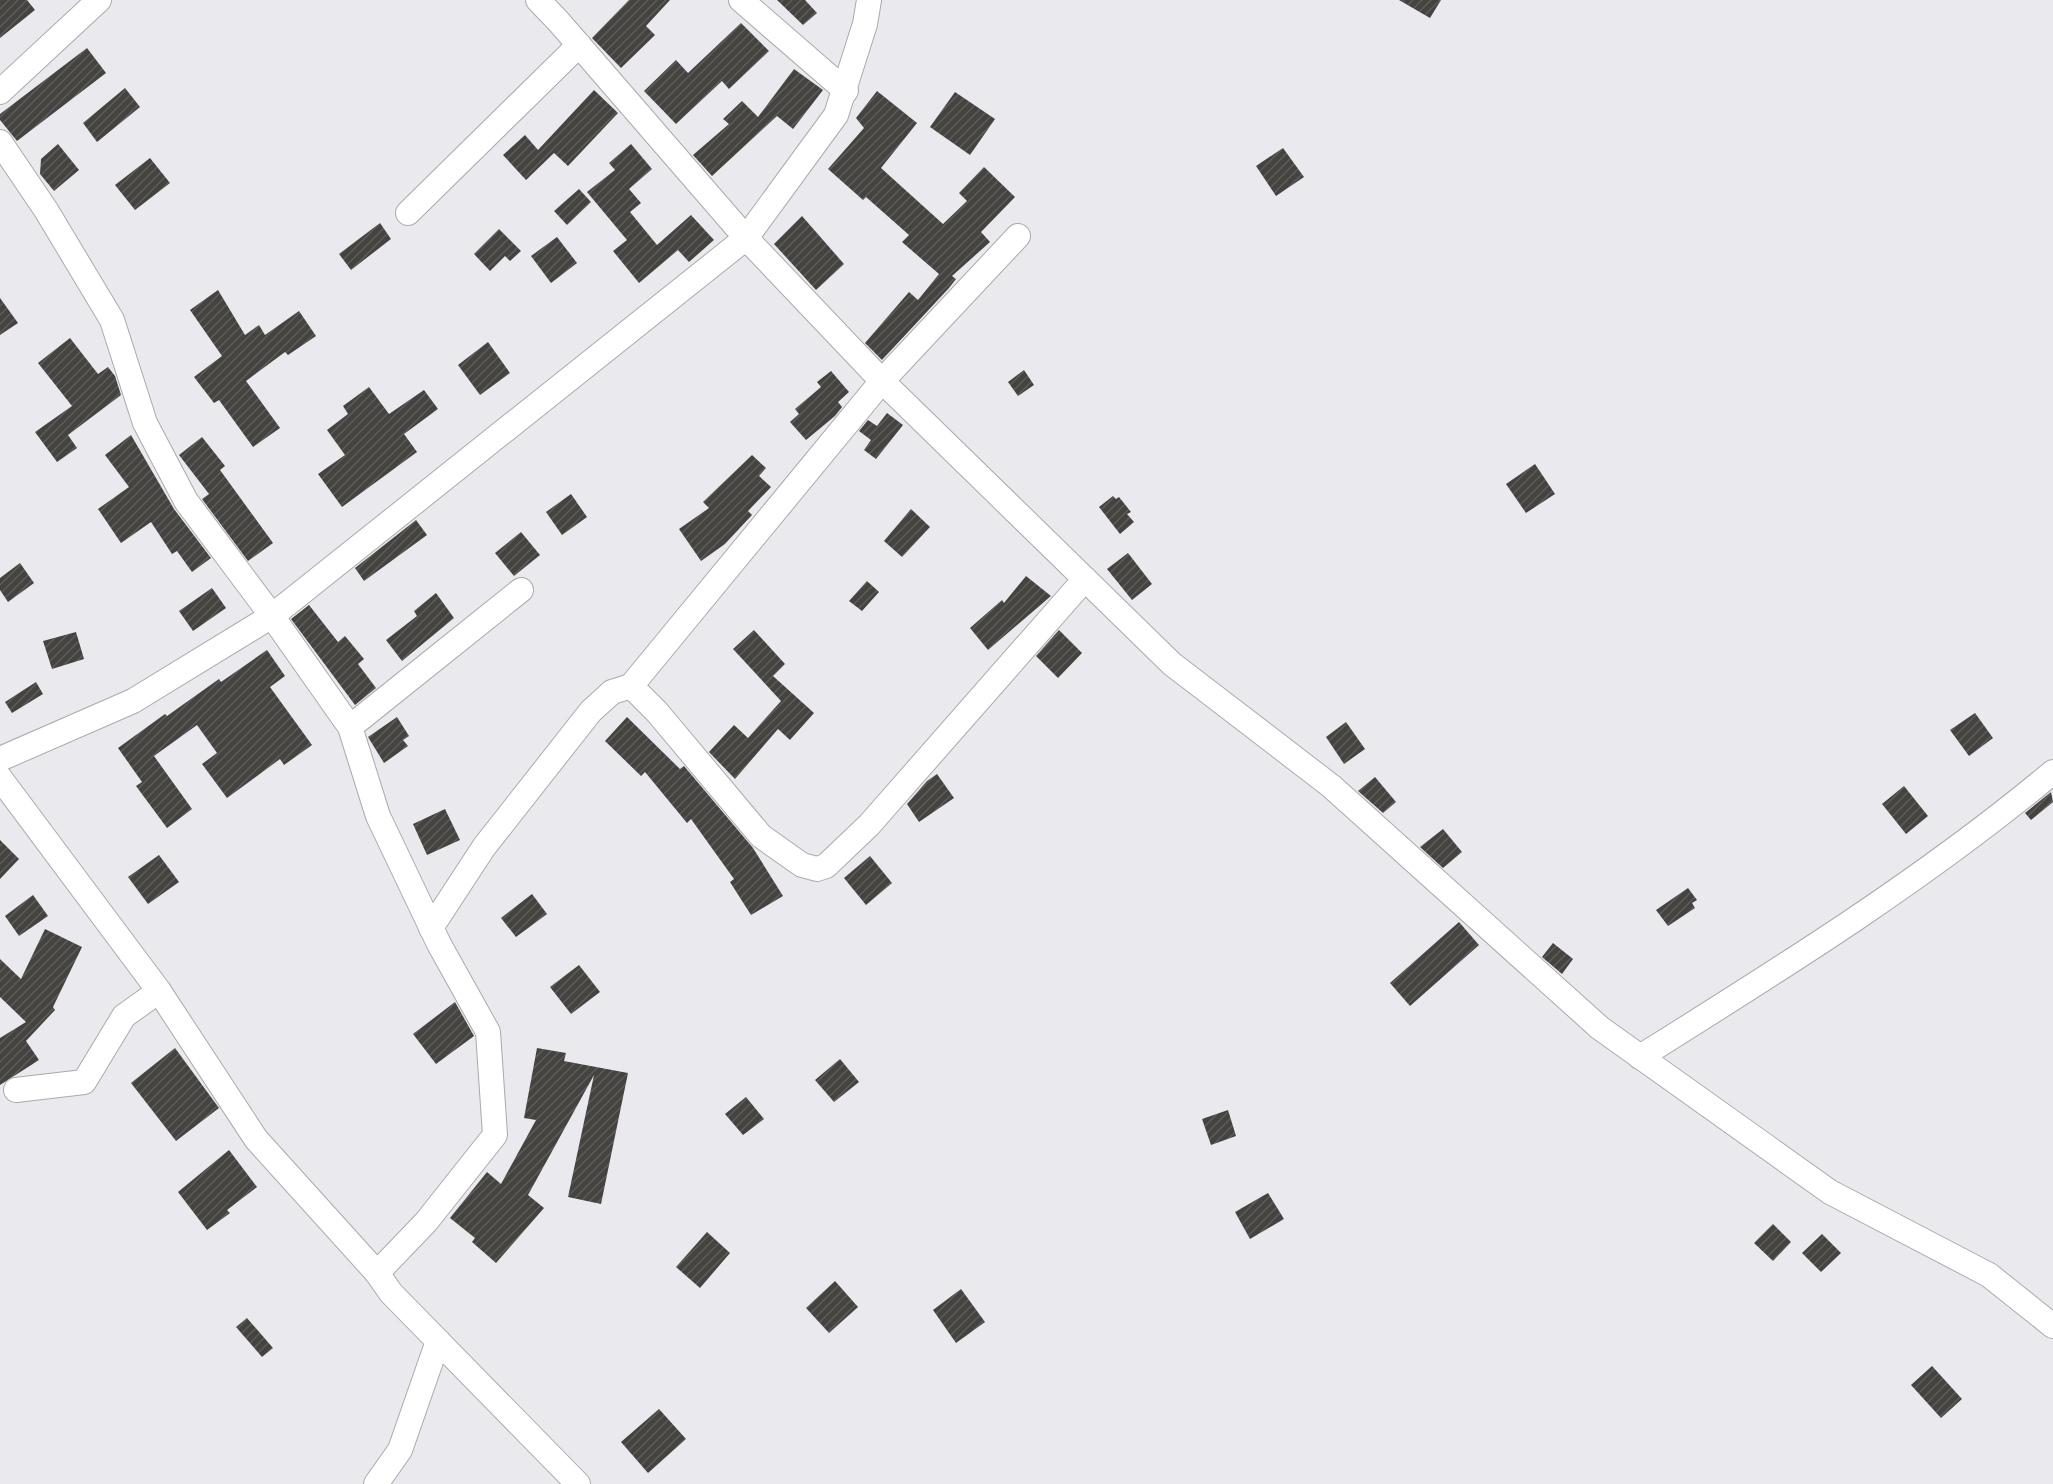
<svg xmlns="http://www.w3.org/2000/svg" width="2053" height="1484" font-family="Poppins,sans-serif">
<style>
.building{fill:url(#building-hatch)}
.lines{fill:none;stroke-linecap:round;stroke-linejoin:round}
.minor-casing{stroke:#aaa9ac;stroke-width:26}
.minor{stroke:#fff;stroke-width:24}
</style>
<defs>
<pattern id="building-hatch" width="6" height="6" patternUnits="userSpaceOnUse" patternTransform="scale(1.5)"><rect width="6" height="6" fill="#454340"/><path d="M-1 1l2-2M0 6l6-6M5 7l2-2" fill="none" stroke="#5d5c59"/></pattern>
</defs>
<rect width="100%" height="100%" fill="#eae9ed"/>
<g class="building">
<path d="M 0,0 L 27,0 L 35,10 L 0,38 Z"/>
<path d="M 629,0 L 670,0 L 646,26 L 655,35 L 621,68 L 592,38 Z"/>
<path d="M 777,0 L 805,0 L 817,13 L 803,25 Z"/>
<path d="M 1399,0 L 1441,0 L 1430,18 Z"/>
<path d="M 741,23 L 769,51 L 729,89 L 722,81 L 676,124 L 644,91 L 676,60 L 688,73 Z"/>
<path d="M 87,48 L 106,73 L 17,141 L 0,120 L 0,114 Z"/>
<path d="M 794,69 L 823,90 L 793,129 L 777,116 L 712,176 L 693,155 L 729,124 L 723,119 L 742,101 L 758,117 Z"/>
<path d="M 125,88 L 140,107 L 97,142 L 83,123 Z"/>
<path d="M 594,90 L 618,113 L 568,166 L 554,153 L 526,180 L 503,155 L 525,135 L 538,150 Z"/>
<path d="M 877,91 L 917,123 L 881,168 L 943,224 L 967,201 L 959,193 L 984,167 L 1015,197 L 981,232 L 990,242 L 952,276 L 956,279 L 949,288 L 882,360 L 865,343 L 909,292 L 918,300 L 939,274 L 902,242 L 909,235 L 866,197 L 863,200 L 828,169 L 864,128 L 856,118 Z"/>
<path d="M 955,92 L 995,119 L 970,155 L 930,127 Z"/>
<path d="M 58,144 L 79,170 L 54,191 L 40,174 L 41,159 Z"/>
<path d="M 631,144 L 652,169 L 629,189 L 641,203 L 630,212 L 657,245 L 691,215 L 714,240 L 689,262 L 678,250 L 639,283 L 613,251 L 627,240 L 587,192 L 615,170 L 609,163 Z"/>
<path d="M 1283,148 L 1304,177 L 1276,196 L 1256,166 Z"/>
<path d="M 150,158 L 170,183 L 135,210 L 115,185 Z"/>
<path d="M 579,189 L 591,202 L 567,225 L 554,211 Z"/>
<path d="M 802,216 L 844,264 L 816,290 L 774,244 Z"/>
<path d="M 380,223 L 391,239 L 351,270 L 339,254 Z"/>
<path d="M 499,229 L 521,251 L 510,261 L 505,256 L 490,271 L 474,254 Z"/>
<path d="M 557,237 L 577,263 L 551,283 L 531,256 Z"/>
<path d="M 218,290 L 245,335 L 259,325 L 265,335 L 299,311 L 316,336 L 288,355 L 285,352 L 246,381 L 280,428 L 253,447 L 219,400 L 214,403 L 194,377 L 222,356 L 190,310 Z"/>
<path d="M 0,298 L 18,323 L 0,335 Z"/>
<path d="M 70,338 L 98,374 L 108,367 L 115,376 L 121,395 L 68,435 L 77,448 L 57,462 L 35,432 L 72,406 L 38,363 Z"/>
<path d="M 488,342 L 510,373 L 480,395 L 458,365 Z"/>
<path d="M 1024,370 L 1034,385 L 1018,396 L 1008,382 Z"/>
<path d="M 831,371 L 849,392 L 838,402 L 842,407 L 835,416 L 806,440 L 790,422 L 799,414 L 795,409 L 821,387 L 817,382 Z"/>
<path d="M 369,387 L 389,414 L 424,390 L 438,409 L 404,434 L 417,452 L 342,507 L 318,474 L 345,455 L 327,430 L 348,414 L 343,406 Z"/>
<path d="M 887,413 L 903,425 L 876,459 L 864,450 L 871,440 L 859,431 L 868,420 L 877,426 Z"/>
<path d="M 131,435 L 174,509 L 211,558 L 192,572 L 177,551 L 172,554 L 151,522 L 121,543 L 98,509 L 129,487 L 105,455 Z"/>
<path d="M 202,437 L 225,466 L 220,470 L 273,543 L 248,561 L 202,499 L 209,494 L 179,455 Z"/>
<path d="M 752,455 L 766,468 L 759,476 L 771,487 L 748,511 L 752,515 L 725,544 L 701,561 L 679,529 L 709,508 L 703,502 Z"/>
<path d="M 1535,464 L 1555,494 L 1526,513 L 1506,484 Z"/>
<path d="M 571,494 L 587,517 L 562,535 L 546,512 Z"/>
<path d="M 1113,496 L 1116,499 L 1119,497 L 1131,512 L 1127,514 L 1134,522 L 1120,534 L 1099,507 Z"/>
<path d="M 911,509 L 930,527 L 902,557 L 884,541 Z"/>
<path d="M 416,520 L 427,535 L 364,581 L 355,568 Z"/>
<path d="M 521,532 L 540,555 L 514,576 L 495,553 Z"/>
<path d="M 1128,553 L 1152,584 L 1132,600 L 1107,569 Z"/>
<path d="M 20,563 L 34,583 L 8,602 L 0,590 L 0,578 Z"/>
<path d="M 1026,576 L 1051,596 L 988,650 L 970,628 L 1002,600 L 1004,603 Z"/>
<path d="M 867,581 L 879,592 L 862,611 L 849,601 Z"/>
<path d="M 212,588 L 226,608 L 193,631 L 179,611 Z"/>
<path d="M 436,593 L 454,618 L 402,661 L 386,640 L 417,616 L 414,611 Z"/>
<path d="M 309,605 L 338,642 L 345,636 L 364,659 L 358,664 L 376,688 L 355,705 L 291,619 Z"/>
<path d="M 754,630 L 785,664 L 773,676 L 814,713 L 790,740 L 778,729 L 735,779 L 709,752 L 734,725 L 748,738 L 781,701 L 733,649 Z"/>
<path d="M 1059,630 L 1082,653 L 1058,678 L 1036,656 Z"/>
<path d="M 76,632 L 84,659 L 52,669 L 43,641 Z"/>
<path d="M 267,650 L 285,676 L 270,687 L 312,745 L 284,765 L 280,759 L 227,798 L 202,764 L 217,753 L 197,725 L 154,756 L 192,809 L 167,828 L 136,786 L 142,782 L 118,748 L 165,714 L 167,716 L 219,679 L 221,682 Z"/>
<path d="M 36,682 L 43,694 L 12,713 L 5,702 Z"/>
<path d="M 1975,713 L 1993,738 L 1969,756 L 1950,730 Z"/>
<path d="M 397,717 L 409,736 L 403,740 L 408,746 L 384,763 L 368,737 Z"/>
<path d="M 627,717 L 680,769 L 684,766 L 753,848 L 783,896 L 751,915 L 730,882 L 734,879 L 691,819 L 687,823 L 645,772 L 641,776 L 605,741 Z"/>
<path d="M 1346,722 L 1365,749 L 1344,764 L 1326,737 Z"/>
<path d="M 937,774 L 954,798 L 919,822 L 907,804 L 927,781 Z"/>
<path d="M 1375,777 L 1396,802 L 1383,813 L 1358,791 Z"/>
<path d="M 1904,786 L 1928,816 L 1906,834 L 1882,804 Z"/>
<path d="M 2051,792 L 2053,802 L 2031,820 L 2025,813 Z"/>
<path d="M 445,809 L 460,840 L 427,855 L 413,824 Z"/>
<path d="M 1443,829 L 1462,852 L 1443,868 L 1420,847 Z"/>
<path d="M 0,840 L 19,859 L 0,879 Z"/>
<path d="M 159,855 L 179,882 L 148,904 L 128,877 Z"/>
<path d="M 870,856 L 892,883 L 866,905 L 844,878 Z"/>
<path d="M 1688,888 L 1697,900 L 1692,903 L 1695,908 L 1668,926 L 1656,910 Z"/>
<path d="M 532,894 L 547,914 L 516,937 L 501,918 Z"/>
<path d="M 33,895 L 48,916 L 19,936 L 5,916 Z"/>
<path d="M 1459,922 L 1479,945 L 1410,1006 L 1390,983 Z"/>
<path d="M 45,929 L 82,947 L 53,1007 L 55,1010 L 26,1041 L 39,1060 L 0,1085 L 0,1038 L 26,1022 L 0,997 L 0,959 L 21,979 Z"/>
<path d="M 1553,943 L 1573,959 L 1562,974 L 1542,957 Z"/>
<path d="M 579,965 L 600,992 L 571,1014 L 550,987 Z"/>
<path d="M 455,1002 L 474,1036 L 436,1064 L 413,1034 Z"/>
<path d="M 175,1048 L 219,1108 L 176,1141 L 131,1083 Z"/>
<path d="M 537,1048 L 566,1053 L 564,1061 L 628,1073 L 601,1204 L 568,1197 L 594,1075 L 528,1195 L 544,1208 L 496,1263 L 472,1242 L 475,1238 L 450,1218 L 487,1172 L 501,1184 L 536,1120 L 524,1118 Z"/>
<path d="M 840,1059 L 859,1082 L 834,1102 L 815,1080 Z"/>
<path d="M 746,1097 L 764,1119 L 743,1135 L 725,1114 Z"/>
<path d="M 1228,1110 L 1236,1136 L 1211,1145 L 1202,1119 Z"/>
<path d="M 229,1150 L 257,1187 L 227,1210 L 230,1213 L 207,1230 L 178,1192 Z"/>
<path d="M 1268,1193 L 1284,1219 L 1250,1239 L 1235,1212 Z"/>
<path d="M 1773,1224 L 1791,1242 L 1773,1261 L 1754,1243 Z"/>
<path d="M 707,1232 L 730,1253 L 700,1288 L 676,1267 Z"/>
<path d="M 1822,1234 L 1841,1253 L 1821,1272 L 1802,1253 Z"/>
<path d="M 835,1281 L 858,1307 L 829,1333 L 806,1308 Z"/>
<path d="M 961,1289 L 985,1322 L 956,1343 L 933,1310 Z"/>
<path d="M 247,1318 L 273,1348 L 262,1357 L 236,1327 Z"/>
<path d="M 1932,1366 L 1962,1399 L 1941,1418 L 1911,1385 Z"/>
<path d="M 659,1409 L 686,1439 L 648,1473 L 621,1442 Z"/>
</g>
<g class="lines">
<defs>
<g id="minor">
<path d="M 538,0 L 559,22 L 746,238 L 882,381 L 1172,664 L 1331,786 L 1600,1028 L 1830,1192 L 1989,1275 L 2053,1326"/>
<path d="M 741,0 L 846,91"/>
<path d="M 0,92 L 99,0"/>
<path d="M 0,142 L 46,210 L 112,320 L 145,423 L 186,501 L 272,616 L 350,727 L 378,816 L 439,944 L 488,1032 L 495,1135 L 426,1222 L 377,1273"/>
<path d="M 408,213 L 579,45"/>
<path d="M 1018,236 L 882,381 L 631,686 L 657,712 L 761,836 L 802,865 L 817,869 L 826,866 L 869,825 L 1085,579"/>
<path d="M 350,727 L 521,590"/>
<path d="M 0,759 L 133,701 L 272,616 L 746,238 L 836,115 L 865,24 L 869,0"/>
<path d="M 0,778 L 159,991 L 256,1139 L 377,1273 L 391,1293 L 578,1484"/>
<path d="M 431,928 L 484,847 L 591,711 L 612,692 L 631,686"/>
<path d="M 1640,1057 C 1782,968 1925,879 2053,772"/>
<path d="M 16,1090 L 84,1082 L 124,1016 L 159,991"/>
<path d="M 376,1484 L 400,1450 L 438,1341"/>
</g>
</defs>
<use href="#minor" class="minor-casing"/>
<use href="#minor" class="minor"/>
</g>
</svg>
